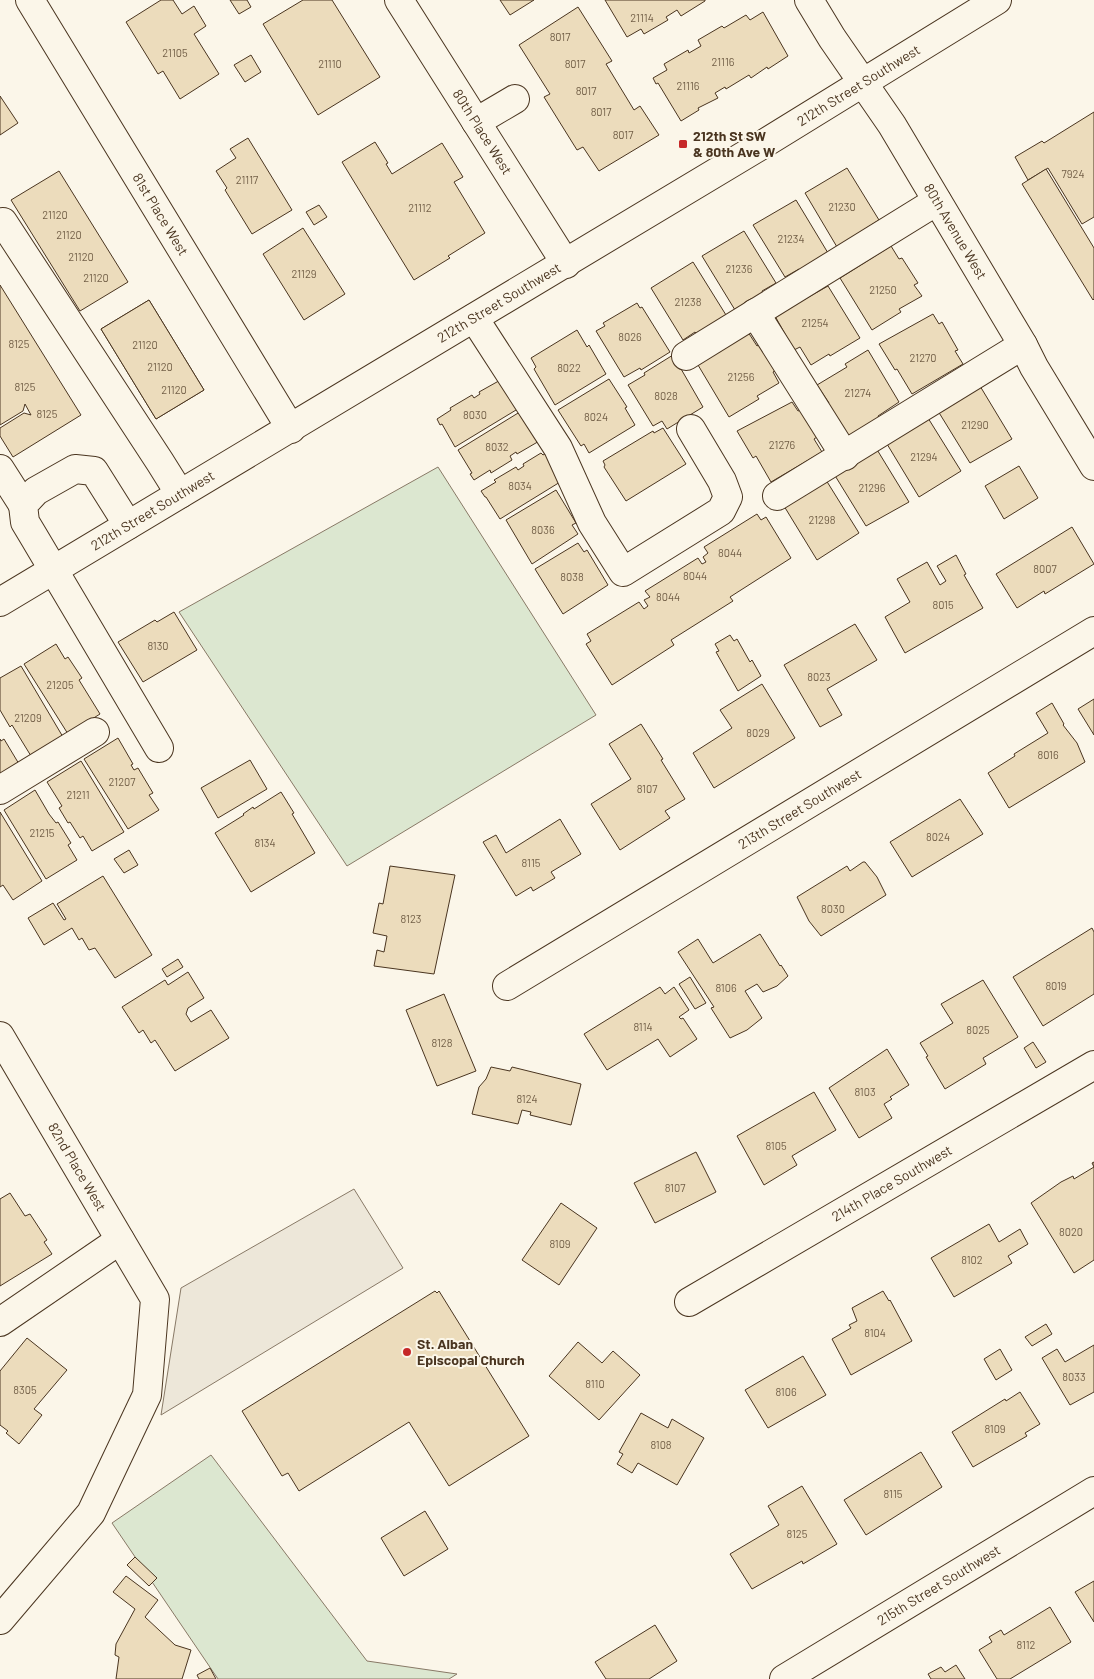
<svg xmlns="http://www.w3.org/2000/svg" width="1094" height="1679" font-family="Barlow,sans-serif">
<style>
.green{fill:#dce7d0;stroke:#887966}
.parking{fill:#ede7d9;stroke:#887966}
.building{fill:#ecdcbc;stroke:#4a3520}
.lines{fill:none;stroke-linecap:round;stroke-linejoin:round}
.minor-casing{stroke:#4a3520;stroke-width:30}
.major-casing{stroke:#4a3520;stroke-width:30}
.minor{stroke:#fbf6e9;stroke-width:28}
.major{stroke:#fbf6e9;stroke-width:28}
.poi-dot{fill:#c62828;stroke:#fbf6e9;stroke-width:2}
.labels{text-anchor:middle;stroke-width:4;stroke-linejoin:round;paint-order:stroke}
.number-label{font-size:11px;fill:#725f47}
.street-label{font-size:14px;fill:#4a3520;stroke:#fbf6e9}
.poi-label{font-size:14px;font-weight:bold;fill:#4a3520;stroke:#fbf6e9;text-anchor:start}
</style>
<rect width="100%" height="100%" fill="#fbf6e9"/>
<g class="green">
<path d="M 438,467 L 596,715 L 347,866 L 179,612 Z"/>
<path d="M 211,1455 L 367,1661 L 457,1674 L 449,1679 L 218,1679 L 112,1523 Z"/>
</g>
<path class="parking" d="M 354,1189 L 403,1268 L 161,1415 L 181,1288 Z"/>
<g class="building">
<path d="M 161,0 L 173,0 L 182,14 L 194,6 L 206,26 L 194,34 L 219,74 L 180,99 L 163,71 L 158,74 L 126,22 Z"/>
<path d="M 230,0 L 247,0 L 251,7 L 239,14 Z"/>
<path d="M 303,0 L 332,0 L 380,77 L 318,115 L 263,24 Z"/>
<path d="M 500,0 L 534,0 L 510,15 Z"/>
<path d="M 605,0 L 705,0 L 705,1 L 681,16 L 677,10 L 666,17 L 668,20 L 644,34 L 641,29 L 627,37 Z"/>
<path d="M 578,7 L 612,61 L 606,64 L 634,110 L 640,106 L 659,135 L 599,171 L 583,147 L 577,150 L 544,97 L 550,94 L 519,45 Z"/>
<path d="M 763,12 L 788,56 L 768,69 L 767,67 L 751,78 L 749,75 L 726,89 L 725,87 L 715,93 L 718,98 L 698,108 L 699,110 L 681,121 L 658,83 L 656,84 L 653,78 L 667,70 L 664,64 L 688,50 L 689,53 L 701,46 L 698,40 L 722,26 L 724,28 L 746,15 L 750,20 Z"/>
<path d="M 251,55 L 261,72 L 245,82 L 234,65 Z"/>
<path d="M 0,96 L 18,123 L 0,135 Z"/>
<path d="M 1094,112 L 1094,217 L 1082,224 L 1048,168 L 1028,180 L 1015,157 L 1042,141 L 1044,143 Z"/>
<path d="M 248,138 L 292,210 L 252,234 L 225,190 L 227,188 L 216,171 L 236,158 L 230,149 Z"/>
<path d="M 375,142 L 388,163 L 386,164 L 392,174 L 442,143 L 463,177 L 454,182 L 485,233 L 448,256 L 450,258 L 414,280 L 342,162 Z"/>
<path d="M 847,168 L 879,220 L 837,247 L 805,193 Z"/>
<path d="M 1046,169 L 1094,248 L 1094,299 L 1093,300 L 1022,184 Z"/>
<path d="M 59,171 L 128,282 L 80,311 L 11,200 Z"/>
<path d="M 796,200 L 828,253 L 800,271 L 799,269 L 785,277 L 753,225 Z"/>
<path d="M 319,205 L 327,217 L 314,225 L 306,212 Z"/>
<path d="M 303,228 L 345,294 L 304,320 L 263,254 Z"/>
<path d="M 744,231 L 776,283 L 762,291 L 763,293 L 735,310 L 702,256 Z"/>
<path d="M 891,246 L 899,259 L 902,258 L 918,283 L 914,285 L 922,296 L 899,309 L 901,312 L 872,330 L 840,278 Z"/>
<path d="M 693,262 L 726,315 L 697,334 L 695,332 L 683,340 L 651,288 Z"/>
<path d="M 0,285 L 81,415 L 13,457 L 0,436 L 0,428 L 24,413 L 31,415 L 25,404 L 23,411 L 0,425 Z"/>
<path d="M 828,286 L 860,338 L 830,356 L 829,354 L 811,365 L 800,347 L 794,350 L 775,316 Z"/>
<path d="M 149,300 L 204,390 L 156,419 L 101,329 Z"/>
<path d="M 149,300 L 204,390 L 156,419 L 101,329 Z"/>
<path d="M 637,303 L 640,308 L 642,307 L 670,352 L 641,370 L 640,368 L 624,377 L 596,331 L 605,326 L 603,323 Z"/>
<path d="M 933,314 L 939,324 L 942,322 L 958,350 L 955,351 L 963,364 L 912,394 L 897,369 L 895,370 L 879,344 Z"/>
<path d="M 577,330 L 587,347 L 589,345 L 606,374 L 555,405 L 534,369 L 536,367 L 531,358 Z"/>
<path d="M 748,332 L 757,346 L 760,344 L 776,370 L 773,372 L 779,383 L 757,396 L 759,399 L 729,417 L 698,365 Z"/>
<path d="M 868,350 L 899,402 L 878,416 L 879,418 L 848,436 L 826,404 L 829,403 L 817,385 L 847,367 L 845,364 Z"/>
<path d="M 673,355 L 703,407 L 667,429 L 662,421 L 653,426 L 628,385 L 645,375 L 644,373 Z"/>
<path d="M 504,378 L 521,407 L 455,447 L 442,424 L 440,425 L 437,419 L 451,410 L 450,408 L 472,395 L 474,398 L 480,394 L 479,392 Z"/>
<path d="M 609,379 L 627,407 L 625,408 L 635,425 L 589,453 L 584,444 L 581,446 L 558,410 Z"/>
<path d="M 980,386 L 1012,439 L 970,463 L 938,411 Z"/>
<path d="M 792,402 L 798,411 L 801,410 L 817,437 L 814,439 L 822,452 L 771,482 L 756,456 L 753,458 L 737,431 Z"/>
<path d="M 523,410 L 541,440 L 517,454 L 516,452 L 510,456 L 512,460 L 491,473 L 490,470 L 474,480 L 470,474 L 472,473 L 458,450 Z"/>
<path d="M 928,418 L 961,471 L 919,497 L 887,444 Z"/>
<path d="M 663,428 L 686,464 L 626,501 L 604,467 L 605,465 L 603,461 L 653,431 L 654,433 Z"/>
<path d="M 876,448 L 909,502 L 866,526 L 834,474 Z"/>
<path d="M 548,452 L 565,479 L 500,519 L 486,497 L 485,497 L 481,491 L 496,482 L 494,480 L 516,467 L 518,470 L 524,466 L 523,464 L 541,453 L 543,455 Z"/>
<path d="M 1019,466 L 1038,498 L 1004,519 L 985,486 Z"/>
<path d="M 826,480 L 859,533 L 817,560 L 784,506 Z"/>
<path d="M 556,490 L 576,523 L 572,525 L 578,534 L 532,564 L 506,520 Z"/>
<path d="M 757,514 L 761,520 L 766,517 L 791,558 L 730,597 L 733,601 L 671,640 L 674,645 L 612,685 L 586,644 L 591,641 L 587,634 L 639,602 L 644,609 L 648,606 L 644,600 L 650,597 L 645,591 L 698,558 L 702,564 L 706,562 L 703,557 L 708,553 L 704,547 Z"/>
<path d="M 1072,527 L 1094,564 L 1045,594 L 1044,591 L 1017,608 L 996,574 Z"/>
<path d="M 578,543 L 584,552 L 587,550 L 608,585 L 563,614 L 535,569 Z"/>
<path d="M 956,555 L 966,574 L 964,575 L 983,608 L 905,653 L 885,617 L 910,602 L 897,579 L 927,562 L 940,585 L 946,581 L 937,566 Z"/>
<path d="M 174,612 L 197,650 L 143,682 L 118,642 L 155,620 L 157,622 Z"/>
<path d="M 855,624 L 877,660 L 827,689 L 842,715 L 820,727 L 784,665 Z"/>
<path d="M 730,635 L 734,641 L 737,639 L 750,662 L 752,660 L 761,676 L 738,691 L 716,652 L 719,651 L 715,644 Z"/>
<path d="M 56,644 L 65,659 L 68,657 L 82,678 L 79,680 L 100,714 L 68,734 L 24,664 Z"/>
<path d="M 21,666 L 63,737 L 31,756 L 12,725 L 10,727 L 0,710 L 0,678 Z"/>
<path d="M 762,684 L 795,738 L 714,788 L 693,753 L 732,728 L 720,710 Z"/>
<path d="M 1094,699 L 1094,735 L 1078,709 Z"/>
<path d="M 1052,703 L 1064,724 L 1063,725 L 1077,743 L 1085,762 L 1009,808 L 988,773 L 1015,756 L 1014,754 L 1048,733 L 1036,713 Z"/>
<path d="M 641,724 L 663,759 L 661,760 L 685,799 L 665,811 L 670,818 L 620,850 L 591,804 L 631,779 L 609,744 Z"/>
<path d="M 118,738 L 133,764 L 131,765 L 134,770 L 138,768 L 153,793 L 149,795 L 159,810 L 128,829 L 84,759 Z"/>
<path d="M 0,739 L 1,741 L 4,739 L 19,764 L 0,775 Z"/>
<path d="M 250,760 L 267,789 L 218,818 L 201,788 Z"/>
<path d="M 81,761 L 124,832 L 92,851 L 83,836 L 80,838 L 70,822 L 68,823 L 59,808 L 62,806 L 47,782 Z"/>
<path d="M 35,790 L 49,814 L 56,823 L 58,822 L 71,843 L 68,845 L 77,860 L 46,879 L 4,810 Z"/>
<path d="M 281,792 L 294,813 L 292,814 L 315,853 L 251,892 L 215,833 L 244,815 L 243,814 L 253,807 L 254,809 Z"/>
<path d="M 960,799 L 983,834 L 912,877 L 890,842 Z"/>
<path d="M 0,812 L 42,881 L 13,900 L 3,885 L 0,887 Z"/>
<path d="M 560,819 L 581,854 L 551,872 L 555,878 L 533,891 L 531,887 L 516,896 L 483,842 L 496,835 L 506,853 Z"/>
<path d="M 129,850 L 138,865 L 124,873 L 114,859 Z"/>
<path d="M 863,862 L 865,862 L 877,877 L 886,895 L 821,936 L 809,921 L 797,897 L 847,866 L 850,871 Z"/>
<path d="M 390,866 L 455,875 L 434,974 L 374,966 L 377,950 L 384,952 L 387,936 L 373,933 L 379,903 L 383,904 Z"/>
<path d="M 103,876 L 152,955 L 115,978 L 95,948 L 89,950 L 82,938 L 79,940 L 72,928 L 44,945 L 28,918 L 53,903 L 64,920 L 66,919 L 57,904 Z"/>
<path d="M 1092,928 L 1094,932 L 1094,994 L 1043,1026 L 1013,977 Z"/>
<path d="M 760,934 L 780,966 L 781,965 L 788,976 L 777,986 L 763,992 L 757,984 L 745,991 L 762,1018 L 747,1030 L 730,1038 L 711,1008 L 714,1007 L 678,952 L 698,939 L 713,963 Z"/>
<path d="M 178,959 L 183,967 L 167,977 L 162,969 Z"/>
<path d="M 188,972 L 204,998 L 188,1008 L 186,1014 L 191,1022 L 211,1010 L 229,1038 L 175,1071 L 155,1040 L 151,1043 L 143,1030 L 139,1033 L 122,1007 L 165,980 L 168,985 Z"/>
<path d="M 690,977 L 706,1003 L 695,1009 L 679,984 Z"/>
<path d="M 983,980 L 1018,1037 L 983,1058 L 986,1064 L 945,1089 L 926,1057 L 928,1056 L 920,1043 L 953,1023 L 941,1004 Z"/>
<path d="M 660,987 L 665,994 L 674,987 L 689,1010 L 679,1017 L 681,1019 L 683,1018 L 697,1039 L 670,1057 L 658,1039 L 607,1070 L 584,1034 Z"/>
<path d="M 444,994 L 476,1071 L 437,1086 L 406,1010 Z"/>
<path d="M 1033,1042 L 1046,1062 L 1036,1068 L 1024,1048 Z"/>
<path d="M 887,1049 L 909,1085 L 890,1097 L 892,1099 L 884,1104 L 892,1118 L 859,1138 L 829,1088 Z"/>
<path d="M 491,1067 L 510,1071 L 512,1067 L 581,1084 L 571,1125 L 530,1115 L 531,1112 L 522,1110 L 518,1124 L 472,1114 L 479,1087 L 486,1079 Z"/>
<path d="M 814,1092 L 836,1130 L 792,1156 L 797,1165 L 764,1185 L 737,1136 Z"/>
<path d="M 696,1152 L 716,1192 L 655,1223 L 634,1183 Z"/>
<path d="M 1094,1162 L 1094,1260 L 1074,1273 L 1031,1203 L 1061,1182 L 1073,1176 L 1074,1179 L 1094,1167 L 1092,1163 Z"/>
<path d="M 10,1193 L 25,1216 L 30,1214 L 47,1240 L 44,1242 L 52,1254 L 0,1286 L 0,1199 Z"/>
<path d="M 561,1203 L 597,1228 L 559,1285 L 522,1260 Z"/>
<path d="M 989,1224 L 999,1242 L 1020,1229 L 1028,1244 L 1008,1256 L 1012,1263 L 954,1297 L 931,1258 Z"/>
<path d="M 435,1291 L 437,1293 L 439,1291 L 529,1436 L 449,1486 L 409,1422 L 299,1491 L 288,1473 L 282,1476 L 242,1411 Z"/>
<path d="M 883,1291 L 889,1301 L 890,1300 L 912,1341 L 851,1375 L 832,1339 L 851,1328 L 849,1325 L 857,1321 L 852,1308 Z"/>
<path d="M 1046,1324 L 1052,1334 L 1032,1346 L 1025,1337 Z"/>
<path d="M 27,1338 L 67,1370 L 34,1409 L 42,1415 L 19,1444 L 6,1433 L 8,1431 L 0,1425 L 0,1371 Z"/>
<path d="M 578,1342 L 602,1363 L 613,1351 L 640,1375 L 599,1420 L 549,1376 Z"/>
<path d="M 1094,1345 L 1094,1392 L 1070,1405 L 1042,1358 L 1057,1349 L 1065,1362 Z"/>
<path d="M 1000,1349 L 1012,1370 L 996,1380 L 984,1359 Z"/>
<path d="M 803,1356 L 826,1395 L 768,1428 L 745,1390 Z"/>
<path d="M 1020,1392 L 1040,1424 L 1025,1433 L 1027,1436 L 973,1467 L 952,1432 L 1005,1399 L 1006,1401 Z"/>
<path d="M 641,1413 L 668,1428 L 672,1419 L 704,1438 L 677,1485 L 638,1463 L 632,1473 L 617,1464 L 623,1454 L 619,1452 Z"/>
<path d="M 921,1452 L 942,1487 L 866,1535 L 844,1500 Z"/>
<path d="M 802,1486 L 837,1544 L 803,1564 L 802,1561 L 752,1589 L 730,1554 L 779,1525 L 768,1506 Z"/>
<path d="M 425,1511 L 448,1549 L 404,1576 L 381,1538 Z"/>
<path d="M 135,1557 L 157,1578 L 149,1586 L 127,1565 Z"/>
<path d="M 126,1576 L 158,1600 L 145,1617 L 175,1645 L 191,1650 L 182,1679 L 116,1679 L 119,1657 L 115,1655 L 116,1644 L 135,1609 L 113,1592 Z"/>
<path d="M 1094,1581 L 1094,1622 L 1075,1592 Z"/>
<path d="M 1050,1607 L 1071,1642 L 1010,1679 L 997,1679 L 979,1650 L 992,1642 L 989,1637 L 1001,1630 L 1004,1635 Z"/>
<path d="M 655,1625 L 677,1661 L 649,1679 L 606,1679 L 595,1662 Z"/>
<path d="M 956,1665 L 965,1679 L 931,1679 L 928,1674 L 941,1667 L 945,1672 Z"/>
<path d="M 210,1668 L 216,1679 L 199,1679 L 197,1675 Z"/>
</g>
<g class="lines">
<defs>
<g id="minor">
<path id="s1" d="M 30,0 L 291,429"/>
<path id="s2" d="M 399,0 L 566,264"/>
<path id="s3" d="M 809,0 L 832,38 L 892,125 L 1023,345 L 1034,367 L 1094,466"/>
<path d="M 476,122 L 515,99"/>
<path d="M 3,222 L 160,462 L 180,494"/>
<path d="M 755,313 L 845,456"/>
<path d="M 474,318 L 558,448 L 592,523 L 623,572 L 721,511 L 728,497 L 722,481 L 691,429"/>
<path d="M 686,356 L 937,201"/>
<path d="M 0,469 L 23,505"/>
<path d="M 777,496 L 1023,345"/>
<path d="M 128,525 L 94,471 L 75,469 L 36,491 L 23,505 L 25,522 L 34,537 L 159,748"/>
<path d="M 0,790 L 95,732"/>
<path id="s4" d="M 507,986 L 1094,631"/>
<path id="s5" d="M 0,1036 L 155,1299 L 147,1395 L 91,1513 L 0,1620"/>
<path id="s6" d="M 689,1302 L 1094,1065"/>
<path d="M 0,1322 L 120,1240"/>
<path id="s7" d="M 784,1679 L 1094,1491"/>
</g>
<g id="major">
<path id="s8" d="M 0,602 L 765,143 L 997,0"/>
</g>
</defs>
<use href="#minor" class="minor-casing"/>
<use href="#major" class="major-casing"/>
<use href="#minor" class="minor"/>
<use href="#major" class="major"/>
</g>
<g class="poi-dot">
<rect x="678" y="139" width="10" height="10" rx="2.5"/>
<circle cx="407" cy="1352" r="5"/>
</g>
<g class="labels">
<g class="number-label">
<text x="642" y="22">21114</text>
<text x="560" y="41">8017</text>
<text x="175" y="57">21105</text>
<text x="723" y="66">21116</text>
<text x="330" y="68">21110</text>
<text x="575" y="68">8017</text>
<text x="688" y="90">21116</text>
<text x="586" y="95">8017</text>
<text x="601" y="116">8017</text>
<text x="623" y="139">8017</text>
<text x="1073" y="178">7924</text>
<text x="247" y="184">21117</text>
<text x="842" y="211">21230</text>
<text x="420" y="212">21112</text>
<text x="55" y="219">21120</text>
<text x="69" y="239">21120</text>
<text x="791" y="243">21234</text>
<text x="81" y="261">21120</text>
<text x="739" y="273">21236</text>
<text x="304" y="278">21129</text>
<text x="96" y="282">21120</text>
<text x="883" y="294">21250</text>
<text x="688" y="306">21238</text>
<text x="815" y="327">21254</text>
<text x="630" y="341">8026</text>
<text x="19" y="348">8125</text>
<text x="145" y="349">21120</text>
<text x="923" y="362">21270</text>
<text x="160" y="371">21120</text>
<text x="569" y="372">8022</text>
<text x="741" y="381">21256</text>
<text x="25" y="391">8125</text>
<text x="174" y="394">21120</text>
<text x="858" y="397">21274</text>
<text x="666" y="400">8028</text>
<text x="47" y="418">8125</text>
<text x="475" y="419">8030</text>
<text x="596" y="421">8024</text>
<text x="975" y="429">21290</text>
<text x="782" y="449">21276</text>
<text x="497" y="451">8032</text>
<text x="924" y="461">21294</text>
<text x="520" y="490">8034</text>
<text x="872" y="492">21296</text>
<text x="822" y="524">21298</text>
<text x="543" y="534">8036</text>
<text x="730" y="557">8044</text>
<text x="1045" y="573">8007</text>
<text x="695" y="580">8044</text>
<text x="572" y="581">8038</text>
<text x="668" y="601">8044</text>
<text x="943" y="609">8015</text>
<text x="158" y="650">8130</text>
<text x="819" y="681">8023</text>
<text x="60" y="689">21205</text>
<text x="28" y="722">21209</text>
<text x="758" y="737">8029</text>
<text x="1048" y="759">8016</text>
<text x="122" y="786">21207</text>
<text x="647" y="793">8107</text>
<text x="78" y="799">21211</text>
<text x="42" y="837">21215</text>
<text x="938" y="841">8024</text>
<text x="265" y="847">8134</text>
<text x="531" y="867">8115</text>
<text x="833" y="913">8030</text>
<text x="411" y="923">8123</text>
<text x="1056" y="990">8019</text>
<text x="726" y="992">8106</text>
<text x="643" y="1031">8114</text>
<text x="978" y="1034">8025</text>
<text x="442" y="1047">8128</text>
<text x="865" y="1096">8103</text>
<text x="527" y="1103">8124</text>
<text x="776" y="1150">8105</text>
<text x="675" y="1192">8107</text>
<text x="1071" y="1236">8020</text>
<text x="560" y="1248">8109</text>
<text x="972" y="1264">8102</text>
<text x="875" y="1337">8104</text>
<text x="1074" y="1381">8033</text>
<text x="595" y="1388">8110</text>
<text x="25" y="1394">8305</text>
<text x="786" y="1396">8106</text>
<text x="995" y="1433">8109</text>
<text x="661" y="1449">8108</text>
<text x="893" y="1498">8115</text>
<text x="797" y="1538">8125</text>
<text x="1026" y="1649">8112</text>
</g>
<g class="street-label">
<text dy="5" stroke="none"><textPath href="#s8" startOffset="1002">212th Street Southwest</textPath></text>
<text dy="5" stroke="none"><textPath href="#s2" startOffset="156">80th Place West</textPath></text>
<text dy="5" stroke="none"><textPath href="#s1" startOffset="251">81st Place West</textPath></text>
<text dy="5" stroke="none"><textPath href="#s3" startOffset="274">80th Avenue West</textPath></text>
<text dy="5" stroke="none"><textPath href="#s8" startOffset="582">212th Street Southwest</textPath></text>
<text dy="5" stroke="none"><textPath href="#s8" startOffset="178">212th Street Southwest</textPath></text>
<text dy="5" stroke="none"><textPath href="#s4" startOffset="342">213th Street Southwest</textPath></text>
<text dy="5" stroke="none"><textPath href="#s5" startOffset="152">82nd Place West</textPath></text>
<text dy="5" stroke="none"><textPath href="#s6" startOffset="235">214th Place Southwest</textPath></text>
<text dy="5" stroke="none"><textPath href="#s7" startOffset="181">215th Street Southwest</textPath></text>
</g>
<g class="poi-label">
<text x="693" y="141">212th St SW<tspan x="693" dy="16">&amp; 80th Ave W</tspan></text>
<text x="417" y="1349">St. Alban<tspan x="417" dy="16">Episcopal Church</tspan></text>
</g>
</g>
</svg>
